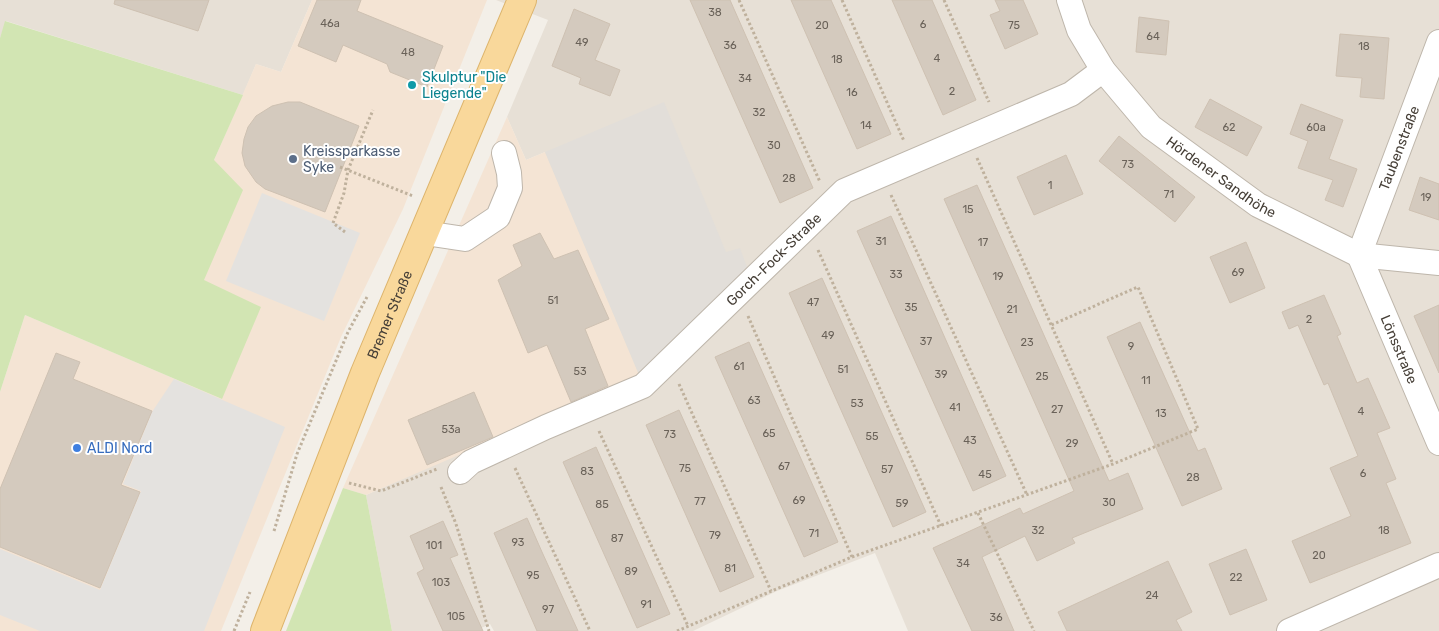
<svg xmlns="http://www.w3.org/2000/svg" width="1439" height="631" font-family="Rubik,sans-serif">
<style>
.residential{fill:#e7e0d6}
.commercial{fill:#f4e4d4}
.industrial{fill:#e2ded9}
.green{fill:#d2e5b3}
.parking{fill:#e4e2df}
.building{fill:#d4cabe;stroke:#cec1b2}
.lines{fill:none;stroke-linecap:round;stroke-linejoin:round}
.minor-casing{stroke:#beb6ab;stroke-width:26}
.major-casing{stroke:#ddb46c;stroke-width:30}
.path{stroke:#bfb19d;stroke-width:3;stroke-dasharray:2.5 2.5;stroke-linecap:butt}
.minor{stroke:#fff;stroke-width:24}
.major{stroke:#f9d89b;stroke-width:28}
.culture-dot{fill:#0f9aa8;stroke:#fff;stroke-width:2}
.service-dot{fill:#5c6f8a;stroke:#fff;stroke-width:2}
.shop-dot{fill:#3f7fe0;stroke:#fff;stroke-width:2}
.labels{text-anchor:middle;stroke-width:4;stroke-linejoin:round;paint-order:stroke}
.number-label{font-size:11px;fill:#6a6259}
.culture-label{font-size:14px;fill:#0d838f;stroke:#fff;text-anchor:start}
.street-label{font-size:14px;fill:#463f37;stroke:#fff}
.service-label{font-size:14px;fill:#4e5e75;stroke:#fff;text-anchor:start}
.shop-label{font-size:14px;fill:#366cbe;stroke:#fff;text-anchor:start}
</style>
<rect width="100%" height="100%" fill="#f3efe8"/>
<g class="residential">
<path d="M 0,0 L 312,0 L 281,72 L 256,64 L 243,95 L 6,21 L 0,38 Z"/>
<path d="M 496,0 L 1439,0 L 1439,631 L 908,631 L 875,553 L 777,591 L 693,631 L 494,631 L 490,624 L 475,631 L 392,631 L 366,495 L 433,465 L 545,152 L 526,160 L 507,117 L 548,20 Z"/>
</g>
<g class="commercial">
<path d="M 312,0 L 487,0 L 403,209 L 341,337 L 221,631 L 0,631 L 0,392 L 25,315 L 222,399 L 204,280 L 214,160 L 256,64 L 281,72 Z"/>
<path d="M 507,117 L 526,160 L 545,152 L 640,377 L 366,495 L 343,488 Z"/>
</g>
<path class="industrial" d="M 664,102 L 726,252 L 740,248 L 747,267 L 640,377 L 545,152 Z"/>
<g class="green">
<path d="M 5,21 L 243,95 L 214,160 L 243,190 L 204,280 L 261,307 L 222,399 L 25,315 L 0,392 L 0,38 Z"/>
<path d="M 343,488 L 366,495 L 392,631 L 286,631 Z"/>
</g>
<g class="parking">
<path d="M 262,193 L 360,233 L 324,321 L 226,281 Z"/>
<path d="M 174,379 L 285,427 L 204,631 L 40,631 L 0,615 L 0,549 L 100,590 L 141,491 L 123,484 L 152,412 Z"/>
</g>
<g class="building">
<path d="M 115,0 L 209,0 L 198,31 L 114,4 Z"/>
<path d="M 317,0 L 361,0 L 357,11 L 443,46 L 427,87 L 390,72 L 387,64 L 343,45 L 336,62 L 298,46 Z"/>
<path d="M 690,0 L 730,0 L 813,188 L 780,203 Z"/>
<path d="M 791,0 L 831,0 L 891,134 L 857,149 Z"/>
<path d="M 892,0 L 932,0 L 976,100 L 943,115 Z"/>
<path d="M 995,0 L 1023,0 L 1038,34 L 1005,49 L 990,15 L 1000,11 Z"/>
<path d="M 574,9 L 610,24 L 595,60 L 620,70 L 610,96 L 579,84 L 581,78 L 552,66 Z"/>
<path d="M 1139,17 L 1169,21 L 1166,55 L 1136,52 Z"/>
<path d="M 1340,34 L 1389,38 L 1384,99 L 1360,97 L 1362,78 L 1336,76 Z"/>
<path d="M 1210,99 L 1262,127 L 1247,156 L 1195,127 Z"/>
<path d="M 288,102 L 300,102 L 359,126 L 325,212 L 265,189 L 256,182 L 245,166 L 242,153 L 244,139 L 248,127 L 256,116 L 272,106 Z"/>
<path d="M 1301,104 L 1343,120 L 1329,159 L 1357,169 L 1343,207 L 1325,200 L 1333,180 L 1298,168 L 1308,141 L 1290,134 Z"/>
<path d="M 1119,136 L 1195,197 L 1175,222 L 1099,161 Z"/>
<path d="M 1066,155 L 1083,194 L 1034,215 L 1017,177 Z"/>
<path d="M 1420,177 L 1439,184 L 1439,220 L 1409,210 Z"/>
<path d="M 977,185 L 1109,481 L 1128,473 L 1143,509 L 1072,538 L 1075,543 L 1037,561 L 1025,536 L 982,557 L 1014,631 L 972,631 L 933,548 L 1020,508 L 1023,514 L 1074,491 L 944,199 Z"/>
<path d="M 891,216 L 1006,476 L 973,491 L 857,231 Z"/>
<path d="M 540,233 L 554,259 L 578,250 L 609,319 L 585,329 L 608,386 L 571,402 L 547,345 L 528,353 L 498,280 L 522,266 L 513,245 Z"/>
<path d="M 1246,242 L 1265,288 L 1230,303 L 1210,257 Z"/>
<path d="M 822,278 L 926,512 L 893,527 L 789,293 Z"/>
<path d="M 1324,295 L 1341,334 L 1337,336 L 1357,383 L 1368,378 L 1390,428 L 1377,433 L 1396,479 L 1386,483 L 1411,543 L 1310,583 L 1292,541 L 1351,516 L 1330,468 L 1358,456 L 1328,383 L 1324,385 L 1298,325 L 1289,329 L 1282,312 Z"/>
<path d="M 1439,305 L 1439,373 L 1414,316 Z"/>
<path d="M 1140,322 L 1198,451 L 1205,448 L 1222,489 L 1182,506 L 1107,337 Z"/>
<path d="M 749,342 L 838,542 L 804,557 L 715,357 Z"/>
<path d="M 56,353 L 80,362 L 73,379 L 152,411 L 121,485 L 140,492 L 100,588 L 0,547 L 0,489 Z"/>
<path d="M 474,392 L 493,437 L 427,465 L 408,420 Z"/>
<path d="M 679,410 L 754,577 L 720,592 L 646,425 Z"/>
<path d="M 596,447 L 670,614 L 637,628 L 563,462 Z"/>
<path d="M 527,518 L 542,552 L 578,631 L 537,631 L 494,533 Z"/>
<path d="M 443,521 L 458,555 L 450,558 L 483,631 L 443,631 L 417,573 L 424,569 L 410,536 Z"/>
<path d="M 1246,549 L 1267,600 L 1230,615 L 1209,564 Z"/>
<path d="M 1168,561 L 1192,612 L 1176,620 L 1182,631 L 1067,631 L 1058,612 Z"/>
</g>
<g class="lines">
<defs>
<g id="minor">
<path id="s1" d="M 1069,0 L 1079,30 L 1103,70 L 1151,127 L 1258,205 L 1359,255 L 1439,263"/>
<path id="s2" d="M 1439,42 L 1359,255 L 1439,443"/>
<path d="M 425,233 L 465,239 L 498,217 L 510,188 L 509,173 L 504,153"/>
<path id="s3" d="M 460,472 L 471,462 L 546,427 L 643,386 L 844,191 L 1071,94 L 1103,70"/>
<path d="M 1289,631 L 1439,565"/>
</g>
<g id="major">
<path id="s4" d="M 265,631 L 365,373 L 522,0"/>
</g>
</defs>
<use href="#minor" class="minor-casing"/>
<use href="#major" class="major-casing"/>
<g class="path">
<path d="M 739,0 L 820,182"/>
<path d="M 842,0 L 904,141"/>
<path d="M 944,0 L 989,102"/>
<path d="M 977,158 L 1113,464"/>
<path d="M 340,167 L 413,196"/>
<path d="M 891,195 L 1027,495"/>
<path d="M 345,232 L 333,223 L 344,193 L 348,170 L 373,110"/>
<path d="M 818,250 L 941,526"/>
<path d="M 748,316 L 852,557"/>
<path d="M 679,384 L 771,591"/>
<path d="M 599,431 L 688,626"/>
<path d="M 515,468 L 590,631"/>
<path d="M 349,483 L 381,491 L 437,469"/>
<path d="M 441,487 L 456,524 L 489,631"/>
<path d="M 978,513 L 1034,631"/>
<path d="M 274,531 L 297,454 L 348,332 L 367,297"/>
<path d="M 234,631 L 250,592"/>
<path d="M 677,631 L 852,557 L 1113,464 L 1198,429 L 1138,287 L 1051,325"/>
</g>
<use href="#minor" class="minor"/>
<use href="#major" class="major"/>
</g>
<circle class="culture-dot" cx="412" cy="85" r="5"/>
<circle class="service-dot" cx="293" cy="159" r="5"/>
<circle class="shop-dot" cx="77" cy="448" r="5"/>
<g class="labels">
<g class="number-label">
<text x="715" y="16">38</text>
<text x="330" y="27">46a</text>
<text x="923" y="28">6</text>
<text x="822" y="29">20</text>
<text x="1014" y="29">75</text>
<text x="1153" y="40">64</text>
<text x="582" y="46">49</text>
<text x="730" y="49">36</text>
<text x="1364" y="50">18</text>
<text x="408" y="56">48</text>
<text x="937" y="62">4</text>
<text x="837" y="63">18</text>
<text x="745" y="82">34</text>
<text x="952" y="95">2</text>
<text x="852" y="96">16</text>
<text x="759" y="116">32</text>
<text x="866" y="129">14</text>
<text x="1229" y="131">62</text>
<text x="1316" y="131">60a</text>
<text x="774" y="149">30</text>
<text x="1128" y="168">73</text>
<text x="789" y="182">28</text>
<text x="1050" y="189">1</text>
<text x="1169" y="198">71</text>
<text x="1426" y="201">19</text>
<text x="968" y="213">15</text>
<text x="881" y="245">31</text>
<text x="983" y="246">17</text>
<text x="1238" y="276">69</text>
<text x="896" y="278">33</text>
<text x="998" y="280">19</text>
<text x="553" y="304">51</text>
<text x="813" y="306">47</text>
<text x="911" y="311">35</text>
<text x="1012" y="313">21</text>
<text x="1309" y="323">2</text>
<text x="828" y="339">49</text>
<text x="926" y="345">37</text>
<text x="1027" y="346">23</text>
<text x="1131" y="350">9</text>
<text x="739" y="370">61</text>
<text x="843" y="373">51</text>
<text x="580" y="375">53</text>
<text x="941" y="378">39</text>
<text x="1042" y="380">25</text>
<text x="1146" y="384">11</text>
<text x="754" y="404">63</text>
<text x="857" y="407">53</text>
<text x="955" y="411">41</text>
<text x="1057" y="413">27</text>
<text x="1361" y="415">4</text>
<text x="1161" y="417">13</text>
<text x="451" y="433">53a</text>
<text x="769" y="437">65</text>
<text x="670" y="438">73</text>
<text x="872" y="440">55</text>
<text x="970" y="444">43</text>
<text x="1072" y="447">29</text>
<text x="784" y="470">67</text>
<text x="685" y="472">75</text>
<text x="887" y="473">57</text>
<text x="587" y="475">83</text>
<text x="1363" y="477">6</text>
<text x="985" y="478">45</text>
<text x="1193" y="481">28</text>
<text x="799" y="504">69</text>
<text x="700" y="505">77</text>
<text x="1109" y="506">30</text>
<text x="902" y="507">59</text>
<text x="602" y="508">85</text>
<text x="1038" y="534">32</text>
<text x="1384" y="534">18</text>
<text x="814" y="537">71</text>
<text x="715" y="539">79</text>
<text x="617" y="542">87</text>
<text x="518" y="546">93</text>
<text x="434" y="549">101</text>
<text x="1319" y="559">20</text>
<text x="963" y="567">34</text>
<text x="730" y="572">81</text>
<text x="631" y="575">89</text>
<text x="533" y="579">95</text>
<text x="1236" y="581">22</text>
<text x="441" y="586">103</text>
<text x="1152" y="599">24</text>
<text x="646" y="608">91</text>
<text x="548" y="613">97</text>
<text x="456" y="620">105</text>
<text x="996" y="621">36</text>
</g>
<g class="culture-label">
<text x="422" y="82">Skulptur "Die<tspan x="422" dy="16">Liegende"</tspan></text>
</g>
<g class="street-label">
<text transform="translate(1399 148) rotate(-69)" y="5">Taubenstraße</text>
<text dy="5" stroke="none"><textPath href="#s1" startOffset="239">Hördener Sandhöhe</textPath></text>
<text dy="5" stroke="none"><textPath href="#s3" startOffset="385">Gorch-Fock-Straße</textPath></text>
<text dy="5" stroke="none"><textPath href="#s4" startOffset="340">Bremer Straße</textPath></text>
<text dy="5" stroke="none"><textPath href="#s2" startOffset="330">Lönsstraße</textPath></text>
</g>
<g class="service-label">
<text x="303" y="156">Kreissparkasse<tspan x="303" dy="16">Syke</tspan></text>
</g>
<g class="shop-label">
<text x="87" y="453">ALDI Nord</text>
</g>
</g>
</svg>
